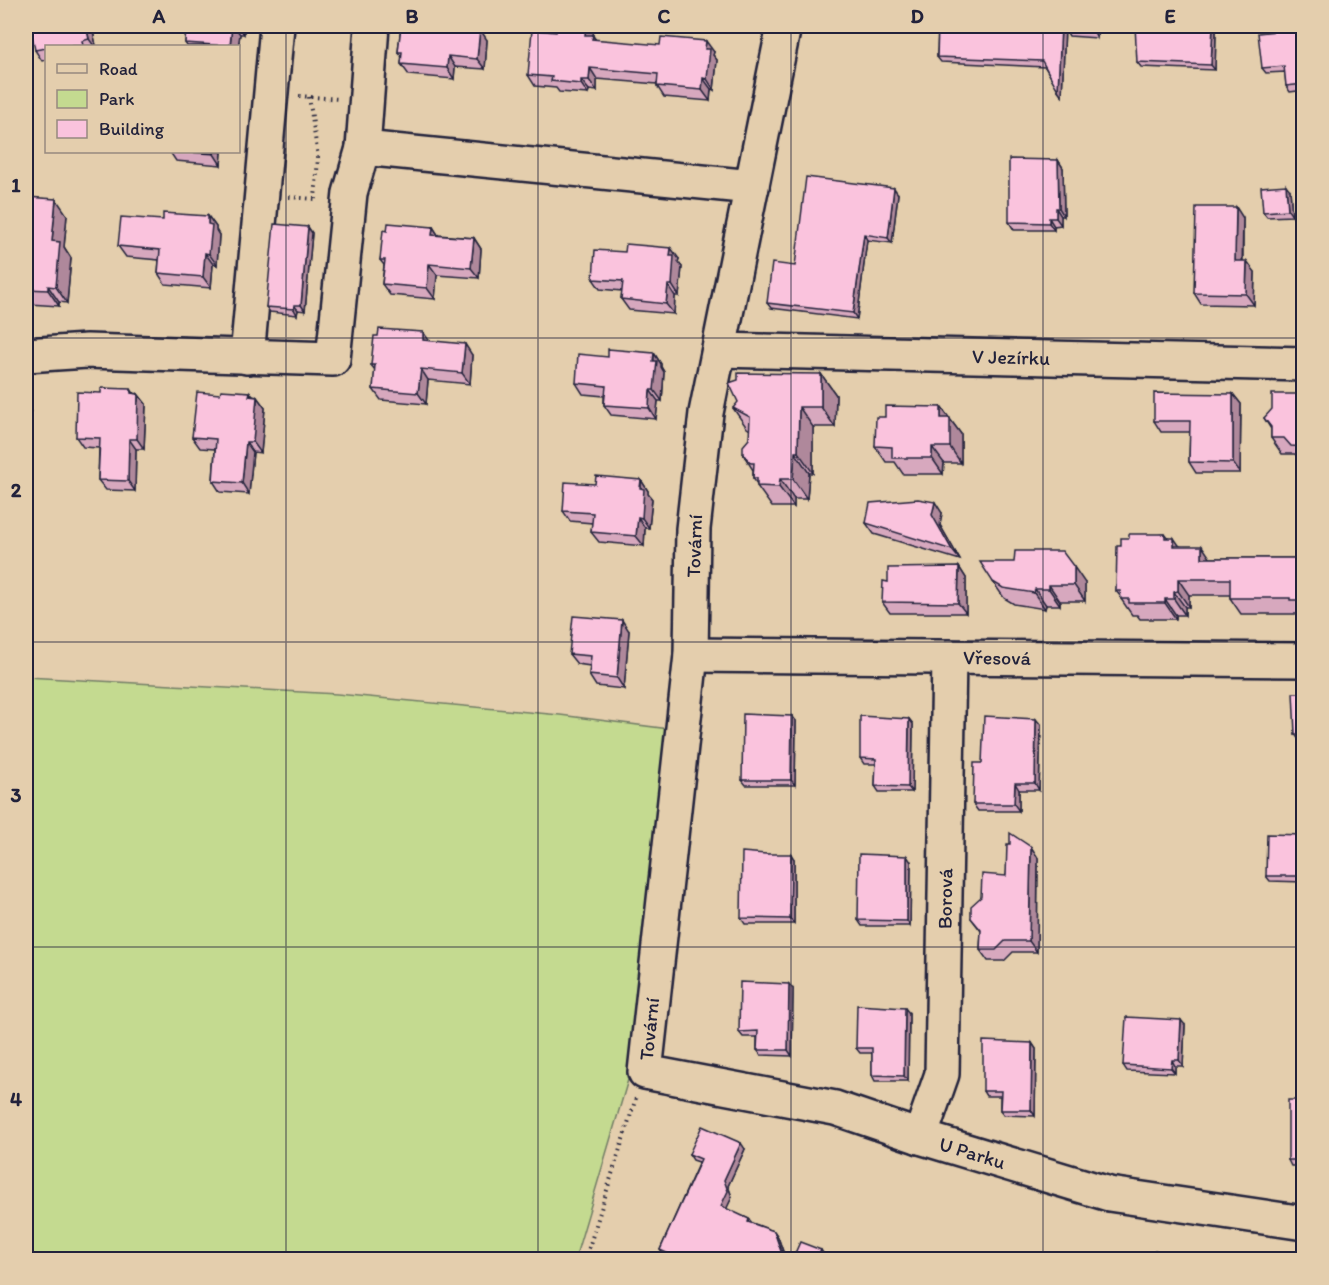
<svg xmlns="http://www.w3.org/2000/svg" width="1329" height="1285" font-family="Itim,sans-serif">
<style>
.green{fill:#c4da90;stroke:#737e66;stroke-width:1.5}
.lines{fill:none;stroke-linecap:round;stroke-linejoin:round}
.minor-casing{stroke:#22223b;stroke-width:38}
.path{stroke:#22223b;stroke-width:4;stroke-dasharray:1.5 4.5;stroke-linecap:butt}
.minor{stroke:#e4cead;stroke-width:33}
.wall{fill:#d7a8be;stroke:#22223b;stroke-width:1.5}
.shaded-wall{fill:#af889b;stroke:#22223b;stroke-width:1.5}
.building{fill:#fac3dd;stroke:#22223b;stroke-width:1.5}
.grid{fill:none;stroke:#22223b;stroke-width:1.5;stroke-opacity:0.55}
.labels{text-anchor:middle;stroke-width:6;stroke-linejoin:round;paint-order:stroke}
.street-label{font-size:20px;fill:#22223b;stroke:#e4cead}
.neatline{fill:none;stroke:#22223b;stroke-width:2}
.grid-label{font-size:20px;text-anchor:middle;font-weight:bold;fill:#22223b}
</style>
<rect width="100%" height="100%" fill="#e4cead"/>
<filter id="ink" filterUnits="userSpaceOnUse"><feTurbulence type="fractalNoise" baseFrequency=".0167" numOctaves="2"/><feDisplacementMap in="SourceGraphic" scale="12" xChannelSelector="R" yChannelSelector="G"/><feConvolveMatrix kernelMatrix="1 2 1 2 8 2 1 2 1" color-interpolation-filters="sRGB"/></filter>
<g filter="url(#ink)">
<path class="green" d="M 26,677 L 337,694 L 560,715 L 669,729 L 630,1073 L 575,1259 L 26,1259 Z"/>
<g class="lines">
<defs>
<g id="minor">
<path id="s1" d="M 784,26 L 706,413 L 693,529 L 691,655 L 645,1072 L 835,1108 L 920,1137 L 1109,1194 L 1304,1223"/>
<path d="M 363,148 L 372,26"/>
<path id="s2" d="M 719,350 L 1304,364"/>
<path d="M 26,355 L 87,351 L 333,359 L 350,193 L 363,148 L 752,187"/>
<path d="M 247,357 L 277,26"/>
<path id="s3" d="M 691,655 L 1304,660"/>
<path id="s4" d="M 920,1137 L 942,1074 L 949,657"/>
</g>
</defs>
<use href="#minor" class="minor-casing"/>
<g class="path">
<path d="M 299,96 L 339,99"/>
<path d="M 309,97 L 318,157 L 315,199"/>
<path d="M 289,197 L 315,199"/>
<path d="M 585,1260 L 636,1098"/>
</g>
<use href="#minor" class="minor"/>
</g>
<g class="wall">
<path d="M 92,26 L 96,46 L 46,46 L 46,60 L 42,61 L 35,50 Z"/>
<path d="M 152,26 L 244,26 L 244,34 L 240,34 L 238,48 L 238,46 L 187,46 L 185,43 L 186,29 L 153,27 Z"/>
<path d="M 401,26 L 456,26 L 458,28 L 487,40 L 485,69 L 455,67 L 454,79 L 409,75 L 401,64 L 402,57 L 398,52 Z"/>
<path d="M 938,26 L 1065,26 L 1062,96 L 1045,67 L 941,62 L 937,57 Z"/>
<path d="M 1066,26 L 1098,26 L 1097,38 L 1069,36 L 1066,31 Z"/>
<path d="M 1304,28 L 1304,90 L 1290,92 L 1286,86 L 1285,72 L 1266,73 L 1262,68 Z"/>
<path d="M 1216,31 L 1215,70 L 1141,67 L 1137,62 Z"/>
<path d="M 593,36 L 596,40 L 714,52 L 713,55 L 717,60 L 714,90 L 711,89 L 710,101 L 664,97 L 657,86 L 657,84 L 597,79 L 597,91 L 589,90 L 588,94 L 559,92 L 556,88 L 535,86 L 528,75 Z"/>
<path d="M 170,152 L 222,152 L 221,165 L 176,161 Z"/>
<path d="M 1058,160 L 1063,168 L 1064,216 L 1061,216 L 1061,225 L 1054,226 L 1054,230 L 1014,230 L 1009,222 Z"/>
<path d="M 1290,190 L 1292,216 L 1267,217 L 1263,212 Z"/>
<path d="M 898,194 L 892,243 L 867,240 L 857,319 L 771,308 L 767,303 L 795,266 Z"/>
<path d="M 26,207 L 67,215 L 64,247 L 71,258 L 67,303 L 59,302 L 59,306 L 29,304 L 26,299 Z"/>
<path d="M 208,216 L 216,227 L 216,230 L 219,235 L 217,265 L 213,264 L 211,288 L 165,284 L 158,273 L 159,260 L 126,257 L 118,246 L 163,220 Z"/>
<path d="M 1243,218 L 1243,261 L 1255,272 L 1254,305 L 1201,304 L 1194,293 Z"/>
<path d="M 308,227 L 312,233 L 305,311 L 298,310 L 297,315 L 270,312 L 266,307 Z"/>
<path d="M 433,227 L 438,235 L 474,238 L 481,249 L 479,278 L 437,275 L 435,299 L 390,295 L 382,284 L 384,265 L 380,260 L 387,231 Z"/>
<path d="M 679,259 L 678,262 L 682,267 L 679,296 L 675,296 L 674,314 L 629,310 L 621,299 L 622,291 L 600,289 L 593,279 Z"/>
<path d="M 429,341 L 472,355 L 470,384 L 428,380 L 426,404 L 381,400 L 373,389 L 375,370 L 371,365 Z"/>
<path d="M 654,353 L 661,364 L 661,367 L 664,372 L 662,401 L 658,401 L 656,419 L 611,415 L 604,405 L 604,396 L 583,394 L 576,383 L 608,357 Z"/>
<path d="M 821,374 L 836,395 L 835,427 L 813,427 L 813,473 L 809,473 L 807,499 L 794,499 L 794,507 L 772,507 L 757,486 L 757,484 L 753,478 L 753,470 L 743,454 L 749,439 L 750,430 L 747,428 L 733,408 Z"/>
<path d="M 1304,389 L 1304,462 L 1302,462 L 1295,454 L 1282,454 L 1271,438 L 1271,429 L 1264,418 Z"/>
<path d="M 133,393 L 138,394 L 146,404 L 144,449 L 136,449 L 135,491 L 106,490 L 98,480 L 99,448 L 83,447 L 76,437 Z"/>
<path d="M 1233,394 L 1241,404 L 1240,473 L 1196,473 L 1189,462 L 1190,432 L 1161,432 L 1154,421 Z"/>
<path d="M 252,396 L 257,397 L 265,408 L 261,453 L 253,452 L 249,494 L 220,492 L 213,481 L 215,449 L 200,448 L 192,437 Z"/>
<path d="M 941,407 L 961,434 L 961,463 L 944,463 L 943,474 L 903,474 L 895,462 L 886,462 L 875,446 L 885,417 Z"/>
<path d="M 641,480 L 648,491 L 648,494 L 652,499 L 649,528 L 645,528 L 644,546 L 599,542 L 591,532 L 592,523 L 570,521 L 563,511 L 595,484 Z"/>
<path d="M 942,513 L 940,525 L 960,560 L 874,534 L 866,523 Z"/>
<path d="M 1165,534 L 1168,538 L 1180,546 L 1210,558 L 1304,558 L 1304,615 L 1301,615 L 1300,614 L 1241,614 L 1230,598 L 1230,595 L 1189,595 L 1189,607 L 1185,607 L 1185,615 L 1176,615 L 1176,619 L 1140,619 L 1137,615 L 1132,615 L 1121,599 L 1121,597 L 1116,591 L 1121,546 L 1129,538 Z"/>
<path d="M 959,567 L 966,578 L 966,613 L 890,613 L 882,602 L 888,582 Z"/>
<path d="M 993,582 L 1085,583 L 1085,601 L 1060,601 L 1060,605 L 1046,605 L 1045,609 L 1014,604 L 1004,598 Z"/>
<path d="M 629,631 L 624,689 L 596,686 L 589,675 L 590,666 L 577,664 L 569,654 Z"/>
<path d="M 1304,693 L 1304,747 L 1295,734 Z"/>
<path d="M 792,716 L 796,721 L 795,785 L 746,785 L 742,780 Z"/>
<path d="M 909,719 L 913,724 L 912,792 L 879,792 L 875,786 L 876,764 L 864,764 L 860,758 Z"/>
<path d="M 1041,725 L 1039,790 L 1019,790 L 1019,811 L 978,811 L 973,804 L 982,763 Z"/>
<path d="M 1304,835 L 1304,882 L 1270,881 L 1266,876 Z"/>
<path d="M 1010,844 L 1031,847 L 1038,858 L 1037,952 L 1013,952 L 1004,961 L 988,961 L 980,950 L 981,931 L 971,918 L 1006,876 Z"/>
<path d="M 766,854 L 794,859 L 794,924 L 745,924 L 741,918 Z"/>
<path d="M 911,862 L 910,926 L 862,926 L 858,920 Z"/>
<path d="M 793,989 L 792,1056 L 761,1055 L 757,1050 L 757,1037 L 743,1037 L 739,1032 Z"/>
<path d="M 909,1013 L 908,1081 L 875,1081 L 872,1075 L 872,1053 L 860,1053 L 856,1048 Z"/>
<path d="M 1185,1025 L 1183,1066 L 1175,1066 L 1175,1073 L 1127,1071 L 1123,1065 Z"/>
<path d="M 1032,1043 L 1036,1049 L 1035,1116 L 1004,1115 L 1000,1110 L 1000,1096 L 986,1096 L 983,1091 Z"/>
<path d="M 1304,1100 L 1304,1166 L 1291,1166 L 1288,1160 Z"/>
<path d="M 745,1149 L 728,1186 L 732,1197 L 726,1209 L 749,1219 L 752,1223 L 774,1231 L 778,1237 L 786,1260 L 673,1260 L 664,1256 L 660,1250 L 699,1162 L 693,1160 L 689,1154 Z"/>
</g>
<g class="shaded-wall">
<path d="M 86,26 L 92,26 L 96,46 L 94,46 L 89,39 Z"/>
<path d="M 232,26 L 234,26 L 240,34 L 238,48 L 238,46 L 230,46 Z"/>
<path d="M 238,26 L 244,26 L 244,34 Z"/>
<path d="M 586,26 L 594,26 L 593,36 L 600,46 L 585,35 Z"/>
<path d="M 1061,26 L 1065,26 L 1062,96 L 1058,90 Z"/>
<path d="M 1094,26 L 1098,26 L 1097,38 L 1094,32 Z"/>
<path d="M 1213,26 L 1216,31 L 1215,70 L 1211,65 Z"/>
<path d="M 480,29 L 487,40 L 485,69 L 477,59 Z"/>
<path d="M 706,41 L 714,52 L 713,55 L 717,60 L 714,90 L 707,79 L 705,49 Z"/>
<path d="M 448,56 L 455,67 L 454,79 L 447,68 Z"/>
<path d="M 590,68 L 597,79 L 597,91 L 589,80 Z"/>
<path d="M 703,78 L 711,89 L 710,101 L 702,90 Z"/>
<path d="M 581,80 L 589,90 L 588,94 L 581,84 Z"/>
<path d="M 214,152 L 222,152 L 221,165 L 214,154 Z"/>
<path d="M 1058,160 L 1063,168 L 1064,216 L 1059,208 Z"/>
<path d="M 1286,185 L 1290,190 L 1292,216 L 1288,210 Z"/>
<path d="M 894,188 L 898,194 L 892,243 L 888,238 Z"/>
<path d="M 56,199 L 67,215 L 64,247 L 71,258 L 67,303 L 56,287 L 52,241 Z"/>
<path d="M 1236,207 L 1243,218 L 1242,272 L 1235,261 Z"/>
<path d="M 1056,208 L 1061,216 L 1061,225 L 1056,218 Z"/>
<path d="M 208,216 L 216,227 L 216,230 L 219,235 L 217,265 L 209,254 L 208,224 Z"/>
<path d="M 1049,218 L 1054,226 L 1054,230 L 1049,223 Z"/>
<path d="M 308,227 L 312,233 L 305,311 L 301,305 Z"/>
<path d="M 433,227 L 440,238 L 432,235 Z"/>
<path d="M 864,234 L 867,240 L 857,319 L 853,313 Z"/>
<path d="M 474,238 L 481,249 L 479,278 L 471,268 Z"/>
<path d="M 671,248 L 679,259 L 678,262 L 682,267 L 679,296 L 672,285 L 670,256 Z"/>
<path d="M 205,253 L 213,264 L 211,288 L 203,277 Z"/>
<path d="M 1247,261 L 1255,272 L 1254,305 L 1246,294 Z"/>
<path d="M 429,264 L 437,275 L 435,299 L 427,288 Z"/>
<path d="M 668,285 L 675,296 L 674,314 L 666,304 Z"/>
<path d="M 48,286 L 59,302 L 59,306 L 48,290 Z"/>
<path d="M 294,305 L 298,310 L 297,315 L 294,309 Z"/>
<path d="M 423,332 L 431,343 L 423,340 Z"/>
<path d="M 465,344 L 472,355 L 470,384 L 462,373 Z"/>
<path d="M 654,353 L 661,364 L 661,367 L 664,372 L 662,401 L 654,390 Z"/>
<path d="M 421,369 L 428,380 L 426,404 L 418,393 Z"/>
<path d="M 821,374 L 836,395 L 835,427 L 821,407 Z"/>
<path d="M 131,389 L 138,400 L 138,394 L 146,404 L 144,449 L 137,439 Z"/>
<path d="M 650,390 L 658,401 L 656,419 L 649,408 Z"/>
<path d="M 250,392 L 257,402 L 257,397 L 265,408 L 261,453 L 253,442 Z"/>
<path d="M 1233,394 L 1241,404 L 1240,473 L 1233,463 Z"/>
<path d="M 26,399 L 31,407 L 29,452 L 26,447 Z"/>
<path d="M 799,407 L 813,427 L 813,473 L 798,452 Z"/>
<path d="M 941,407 L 961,434 L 961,463 L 950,447 L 941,418 Z"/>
<path d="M 129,439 L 136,449 L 135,491 L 128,481 Z"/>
<path d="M 246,442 L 253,452 L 249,494 L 242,483 Z"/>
<path d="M 932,447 L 944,463 L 943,474 L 932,458 Z"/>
<path d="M 795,452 L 809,473 L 807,499 L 793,479 Z"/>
<path d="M 780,479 L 794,499 L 794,507 L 779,487 Z"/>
<path d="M 641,480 L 648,491 L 648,494 L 652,499 L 649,528 L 642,518 Z"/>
<path d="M 935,502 L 942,513 L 940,525 L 960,560 L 952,550 L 932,515 Z"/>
<path d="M 638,517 L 645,528 L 644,546 L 636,536 Z"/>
<path d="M 1174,538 L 1185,554 L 1174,546 Z"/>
<path d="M 1202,546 L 1213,562 L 1202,558 Z"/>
<path d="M 959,567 L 966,578 L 966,613 L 958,603 Z"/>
<path d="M 1074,567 L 1085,583 L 1085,601 L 1074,585 Z"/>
<path d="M 1178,579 L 1189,595 L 1189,607 L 1178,591 Z"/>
<path d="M 1049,585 L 1060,601 L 1060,605 L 1049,589 Z"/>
<path d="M 1035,589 L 1046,605 L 1045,609 L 1034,593 Z"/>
<path d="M 1174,592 L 1185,607 L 1185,615 L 1174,599 Z"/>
<path d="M 1165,599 L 1176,615 L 1176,619 L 1165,603 Z"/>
<path d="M 622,620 L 629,631 L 624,689 L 617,678 Z"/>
<path d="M 792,716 L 796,721 L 795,785 L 791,780 Z"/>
<path d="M 909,719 L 913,724 L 912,792 L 908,787 Z"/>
<path d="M 1036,719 L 1041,725 L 1039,790 L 1035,783 Z"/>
<path d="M 1015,783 L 1019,790 L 1019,811 L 1014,804 Z"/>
<path d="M 1031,847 L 1038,858 L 1037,952 L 1029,941 Z"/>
<path d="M 791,854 L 794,859 L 794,924 L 790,919 Z"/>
<path d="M 907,856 L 911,862 L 910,926 L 907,921 Z"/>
<path d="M 789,984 L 793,989 L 792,1056 L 788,1050 Z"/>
<path d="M 905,1008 L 909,1013 L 908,1081 L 904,1076 Z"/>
<path d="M 1181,1020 L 1185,1025 L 1183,1066 L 1179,1060 Z"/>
<path d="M 1032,1043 L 1036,1049 L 1035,1116 L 1031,1110 Z"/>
<path d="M 1172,1060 L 1175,1066 L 1175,1073 L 1171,1068 Z"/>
<path d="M 741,1143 L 745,1149 L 728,1186 L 732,1197 L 725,1212 L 721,1206 L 724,1180 Z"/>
<path d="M 774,1231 L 778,1237 L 786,1260 L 784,1260 Z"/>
<path d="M 821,1250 L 825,1256 L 823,1260 L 816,1260 Z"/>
</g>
<g class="building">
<path d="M 30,26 L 86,26 L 89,39 L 82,41 L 83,46 L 46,46 L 46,48 L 35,50 Z"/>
<path d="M 186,26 L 232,26 L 230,46 L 185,43 Z"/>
<path d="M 401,26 L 450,26 L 450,27 L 480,29 L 477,59 L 448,56 L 447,68 L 401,64 L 402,52 L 398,52 Z"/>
<path d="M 556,26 L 586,26 L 585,35 L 593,35 L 592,39 L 660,45 L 661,37 L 706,41 L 705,49 L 710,49 L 707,79 L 703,78 L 702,90 L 657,86 L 658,74 L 590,68 L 589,80 L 581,80 L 581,84 L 551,81 L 552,77 L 528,75 L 532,30 L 556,32 Z"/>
<path d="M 938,26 L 1061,26 L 1058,90 L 1042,61 L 937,57 Z"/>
<path d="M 1066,26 L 1094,26 L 1094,32 L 1066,31 Z"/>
<path d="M 1135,26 L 1213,26 L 1211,65 L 1137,62 Z"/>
<path d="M 1304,28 L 1304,84 L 1286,86 L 1284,66 L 1262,68 L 1258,33 Z"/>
<path d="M 186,152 L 214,152 L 214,154 Z"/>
<path d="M 1009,159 L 1058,160 L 1059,208 L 1056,208 L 1056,218 L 1049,218 L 1049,223 L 1009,222 Z"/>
<path d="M 806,177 L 894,188 L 888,238 L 864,234 L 853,313 L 767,303 L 772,263 L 795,266 Z"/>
<path d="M 1286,185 L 1288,210 L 1263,212 L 1261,187 Z"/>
<path d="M 26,197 L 56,199 L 52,241 L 60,242 L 56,287 L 48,286 L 48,290 L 26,289 Z"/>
<path d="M 1196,207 L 1236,207 L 1235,261 L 1247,261 L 1246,294 L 1194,293 Z"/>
<path d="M 163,213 L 208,216 L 208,224 L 212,225 L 209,254 L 205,253 L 203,277 L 158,273 L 160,250 L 118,246 L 121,217 L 163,220 Z"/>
<path d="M 388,223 L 433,227 L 432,235 L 474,238 L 471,268 L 429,264 L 427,288 L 382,284 L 385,260 L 380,260 L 383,230 L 387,231 Z"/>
<path d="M 274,224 L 308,227 L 301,305 L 294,305 L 294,309 L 266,307 Z"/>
<path d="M 626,244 L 671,248 L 670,256 L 674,256 L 672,285 L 668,285 L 666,304 L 621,299 L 623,281 L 593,279 L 595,250 L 625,252 Z"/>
<path d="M 379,329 L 423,332 L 423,340 L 465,344 L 462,373 L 421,369 L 418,393 L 373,389 L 375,365 L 371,365 L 374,336 L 378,336 Z"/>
<path d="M 608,349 L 654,353 L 653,361 L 657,361 L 654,390 L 650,390 L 649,408 L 604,405 L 606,386 L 576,383 L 578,354 L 608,357 Z"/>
<path d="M 738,373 L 821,374 L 821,407 L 799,407 L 798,452 L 795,452 L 793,479 L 780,479 L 779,487 L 757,486 L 757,478 L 753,478 L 754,463 L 751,463 L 743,454 L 743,446 L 749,439 L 750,417 L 733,408 L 738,402 L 729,383 L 738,380 Z"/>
<path d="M 101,388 L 131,389 L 131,393 L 138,394 L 137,439 L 129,439 L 128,481 L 98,480 L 100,438 L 76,437 L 77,392 L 101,393 Z"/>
<path d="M 1297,389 L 1304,389 L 1304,447 L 1291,446 L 1284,438 L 1271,438 L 1271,427 L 1264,418 L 1272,409 L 1272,394 L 1297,394 Z"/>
<path d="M 221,390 L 250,392 L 249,396 L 257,397 L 253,442 L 246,442 L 242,483 L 213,481 L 216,439 L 192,437 L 197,392 L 220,394 Z"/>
<path d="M 1154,393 L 1233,394 L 1233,463 L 1189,462 L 1190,421 L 1154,421 Z"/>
<path d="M 885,406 L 941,407 L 941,418 L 950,418 L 950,447 L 932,447 L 932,458 L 892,458 L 892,447 L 875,446 L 876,417 L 885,417 Z"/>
<path d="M 596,476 L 641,480 L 640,488 L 644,489 L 642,518 L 638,517 L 636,536 L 591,532 L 593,513 L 563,511 L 565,482 L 595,484 Z"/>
<path d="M 918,499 L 935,502 L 932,515 L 952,550 L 866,523 L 870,503 Z"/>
<path d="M 1129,534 L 1165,534 L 1165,538 L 1174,538 L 1174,546 L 1202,546 L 1202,558 L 1304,558 L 1304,600 L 1290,600 L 1290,598 L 1230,598 L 1230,579 L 1178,579 L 1178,591 L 1174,592 L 1174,599 L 1165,599 L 1165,603 L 1129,603 L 1129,599 L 1121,599 L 1120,591 L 1116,591 L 1117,546 L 1121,546 L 1121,538 L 1129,538 Z"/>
<path d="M 1015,551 L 1062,551 L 1074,567 L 1074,585 L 1049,585 L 1049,589 L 1035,589 L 1034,593 L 1003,588 L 993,582 L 980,562 L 1014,562 Z"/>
<path d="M 959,567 L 958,603 L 882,602 L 883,581 L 888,582 L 888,568 Z"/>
<path d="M 573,616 L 622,620 L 617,678 L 589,675 L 591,656 L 569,654 Z"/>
<path d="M 1293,693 L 1304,693 L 1304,734 L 1295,734 Z"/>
<path d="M 743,714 L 792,716 L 791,780 L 742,780 Z"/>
<path d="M 860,716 L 909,719 L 908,787 L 875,786 L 876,759 L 860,758 Z"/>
<path d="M 984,716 L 1036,719 L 1035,783 L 1015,783 L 1014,804 L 973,804 L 974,763 L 982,763 Z"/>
<path d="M 1010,833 L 1031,847 L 1029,941 L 1005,941 L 996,950 L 980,950 L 981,930 L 971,918 L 971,906 L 981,897 L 982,874 L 1006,876 L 1007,844 L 1010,844 Z"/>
<path d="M 1267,834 L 1304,835 L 1304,876 L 1266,876 Z"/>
<path d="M 742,852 L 766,854 L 791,854 L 790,919 L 741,918 Z"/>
<path d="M 859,854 L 907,856 L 907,921 L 858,920 Z"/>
<path d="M 740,982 L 789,984 L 788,1050 L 757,1050 L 758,1031 L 739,1032 Z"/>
<path d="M 857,1005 L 905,1008 L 904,1076 L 872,1075 L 872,1048 L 856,1048 Z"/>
<path d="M 1126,1017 L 1181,1020 L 1179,1060 L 1172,1060 L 1171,1068 L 1123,1065 Z"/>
<path d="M 983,1041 L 1032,1043 L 1031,1110 L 1000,1110 L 1001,1091 L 983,1091 Z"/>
<rect x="1288" y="1100" width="16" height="60"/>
<path d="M 702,1126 L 741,1143 L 724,1180 L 728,1191 L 721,1206 L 749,1219 L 748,1222 L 774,1231 L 784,1260 L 682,1260 L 660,1250 L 701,1159 L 689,1154 Z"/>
<path d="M 800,1242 L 821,1250 L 816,1260 L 792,1260 Z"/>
<path d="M 1155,1250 L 1175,1260 L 1150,1260 Z"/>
</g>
</g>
<path class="grid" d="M 286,26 L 286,1260M 538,26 L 538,1260M 791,26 L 791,1260M 1043,26 L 1043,1260M 26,338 L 1304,338M 26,642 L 1304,642M 26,947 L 1304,947"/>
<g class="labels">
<g class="street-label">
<text dy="7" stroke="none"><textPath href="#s2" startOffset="292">V Jezírku</textPath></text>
<text transform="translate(694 546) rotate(-88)" y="7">Tovární</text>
<text dy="7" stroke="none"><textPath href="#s3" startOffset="306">Vřesová</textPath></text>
<text dy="7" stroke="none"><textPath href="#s4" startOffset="242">Borová</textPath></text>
<text transform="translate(649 1029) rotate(-84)" y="7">Tovární</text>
<text dy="7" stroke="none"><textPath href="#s1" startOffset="1395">U Parku</textPath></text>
</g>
</g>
<rect width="1329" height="1285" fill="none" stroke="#e4cead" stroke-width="66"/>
<rect x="45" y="45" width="195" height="108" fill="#e4cead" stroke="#96897f" stroke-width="1.5"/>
<rect x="57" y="64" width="30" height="9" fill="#e4cead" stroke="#96897f" stroke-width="1.5"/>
<text x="99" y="75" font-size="18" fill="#22223b">Road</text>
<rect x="57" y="90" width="30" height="18" fill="#c4da90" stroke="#96897f" stroke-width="1.5"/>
<text x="99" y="105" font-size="18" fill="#22223b">Park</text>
<rect x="57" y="120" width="30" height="18" fill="#fac3dd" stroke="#96897f" stroke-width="1.5"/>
<text x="99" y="135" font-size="18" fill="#22223b">Building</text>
<rect x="33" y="33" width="1263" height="1219" class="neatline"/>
<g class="grid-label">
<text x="159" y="23">A</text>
<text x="412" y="23">B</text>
<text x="664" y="23">C</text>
<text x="917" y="23">D</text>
<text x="1170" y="23">E</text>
<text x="16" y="192">1</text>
<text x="16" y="497">2</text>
<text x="16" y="802">3</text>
<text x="16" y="1106">4</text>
</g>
</svg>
